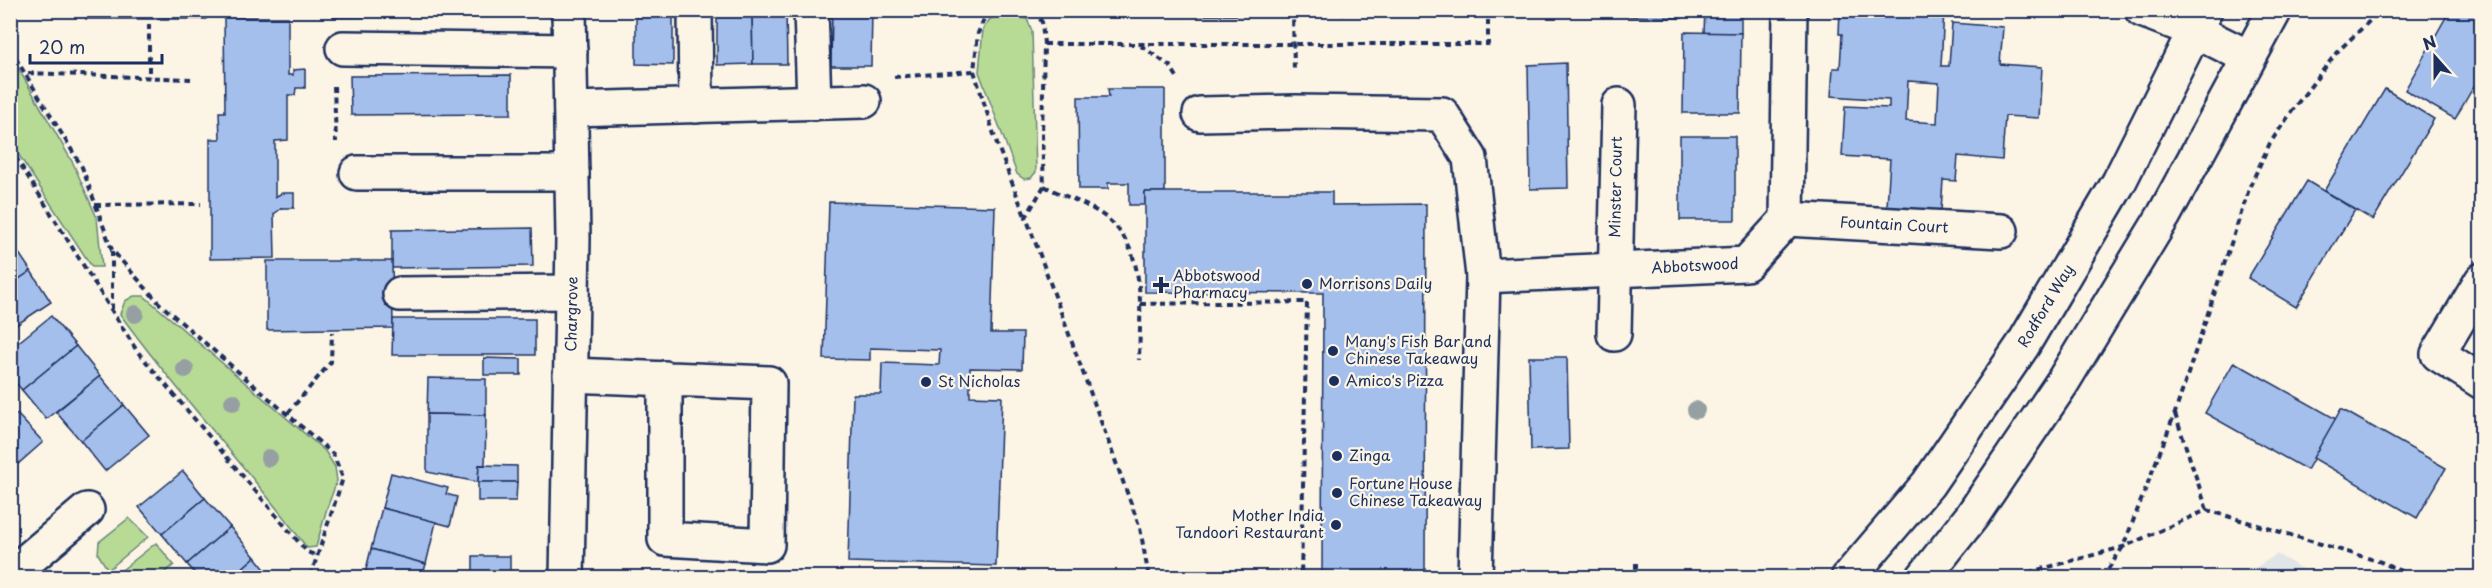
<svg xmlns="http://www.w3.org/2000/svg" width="2492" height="588" font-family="'Playpen Sans',sans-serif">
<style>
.built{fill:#e2e5e7}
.green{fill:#b7db95;stroke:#69857a;stroke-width:1.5}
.building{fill:#a5bfec;stroke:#1b2f5e;stroke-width:1.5;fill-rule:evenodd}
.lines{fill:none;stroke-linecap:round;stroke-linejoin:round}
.minor-casing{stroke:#1b2f5e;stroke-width:38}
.path{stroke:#1b2f5e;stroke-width:4;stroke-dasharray:6 4.5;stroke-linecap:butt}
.minor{stroke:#fcf5e5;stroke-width:33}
.tree{fill:#96a0a2}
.poi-dot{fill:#1b2f5e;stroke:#fcf5e5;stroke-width:2}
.labels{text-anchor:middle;stroke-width:4.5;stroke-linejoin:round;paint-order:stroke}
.street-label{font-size:15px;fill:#1b2f5e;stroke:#fcf5e5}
.poi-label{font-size:15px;fill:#1b2f5e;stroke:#fcf5e5;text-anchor:start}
</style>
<rect width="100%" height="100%" fill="#fcf5e5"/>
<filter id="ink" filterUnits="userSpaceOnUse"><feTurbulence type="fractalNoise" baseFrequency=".0167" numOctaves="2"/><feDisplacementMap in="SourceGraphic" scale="12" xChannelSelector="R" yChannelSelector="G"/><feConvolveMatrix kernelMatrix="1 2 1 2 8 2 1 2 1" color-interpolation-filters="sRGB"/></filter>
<g filter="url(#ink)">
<path class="built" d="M 2277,554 L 2316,577 L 2241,577 Z"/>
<g class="green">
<path d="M 1000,15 L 1012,15 L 1027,19 L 1032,31 L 1036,172 L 1031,178 L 1024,179 L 1017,174 L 979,72 L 983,29 L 990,19 Z"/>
<path d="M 10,54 L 73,163 L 97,218 L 102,267 L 92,267 L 11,143 Z"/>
<path d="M 134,296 L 144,296 L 325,451 L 335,467 L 337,481 L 327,508 L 316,547 L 307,548 C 248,467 178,395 120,314 L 125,301 Z"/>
<path d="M 129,518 L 148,537 L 108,570 L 98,554 L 99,542 Z"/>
<path d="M 156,543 L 174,565 L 159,577 L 113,577 Z"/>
</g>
<g class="building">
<rect x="86" y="10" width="120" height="9"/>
<path d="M 333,10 L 510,10 L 510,15 L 333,17 Z"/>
<path d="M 636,10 L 673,10 L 673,65 L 636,64 Z"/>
<path d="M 717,10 L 752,10 L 753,64 L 717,65 Z"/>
<path d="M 752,10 L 786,10 L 787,64 L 753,64 Z"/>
<path d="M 832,10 L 872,10 L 871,66 L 831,66 Z"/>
<path d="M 1121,10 L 1278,10 L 1278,15 L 1121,16 Z"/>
<rect x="1319" y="10" width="37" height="4"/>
<path d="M 1356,10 L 1392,10 L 1392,13 L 1356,14 Z"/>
<rect x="1442" y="10" width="38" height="3"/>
<path d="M 1601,10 L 1682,10 L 1682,18 L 1600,15 Z"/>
<path d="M 1705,10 L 1741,10 L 1741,33 L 1704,33 Z"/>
<path d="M 1840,10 L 1919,14 L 1919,10 L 1944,10 L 1941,66 L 1949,66 L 1952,23 L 2003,27 L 2000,64 L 2042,67 L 2039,118 L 2005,116 L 2002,160 L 1958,156 L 1956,181 L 1943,180 L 1941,211 L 1887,207 L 1890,159 L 1842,156 L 1845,106 L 1889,108 L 1889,100 L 1831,96 L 1833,68 L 1840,68 L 1842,34 L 1839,34 ZM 1908,81 L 1939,83 L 1937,123 L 1906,121 Z"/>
<path d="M 2450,10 L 2482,10 L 2482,72 L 2455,119 L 2405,90 Z"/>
<path d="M 224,17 L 288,17 L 288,75 L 293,75 L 293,70 L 305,69 L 305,88 L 296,88 L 295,95 L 288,95 L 288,140 L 275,141 L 275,197 L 282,193 L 294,193 L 294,208 L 282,208 L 274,214 L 275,258 L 210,259 L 210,139 L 220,139 L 219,112 L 225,112 Z"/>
<path d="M 1684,32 L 1741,33 L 1740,113 L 1683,113 Z"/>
<path d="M 1566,63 L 1568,188 L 1530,189 L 1528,65 Z"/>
<path d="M 511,75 L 511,114 L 351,115 L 350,76 Z"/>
<path d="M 1108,89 L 1165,89 L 1165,192 L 1145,192 L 1145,205 L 1129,205 L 1129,183 L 1108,183 L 1108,189 L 1079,189 L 1078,97 L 1109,97 Z"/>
<path d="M 2385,89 L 2434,119 L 2373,220 L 2324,191 Z"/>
<rect x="1680" y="136" width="55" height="84"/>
<path d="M 2307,181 L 2355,210 L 2296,307 L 2248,278 Z"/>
<path d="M 1145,192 L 1332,192 L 1332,205 L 1426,204 L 1425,578 L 1322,578 L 1323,293 L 1145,292 Z"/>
<path d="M 829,202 L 995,207 L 991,333 L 1023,333 L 1022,369 L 970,368 L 970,396 L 1002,397 L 996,566 L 848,562 L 853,394 L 881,394 L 882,363 L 939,365 L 940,350 L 870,348 L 870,360 L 824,359 Z"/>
<path d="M 532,228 L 533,266 L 392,268 L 392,230 Z"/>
<path d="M 10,240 L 31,271 L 10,285 Z"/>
<path d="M 267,261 L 392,261 L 393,328 L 267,330 Z"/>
<path d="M 31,271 L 51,302 L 10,329 L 10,285 Z"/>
<path d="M 51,316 L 76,346 L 22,390 L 10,376 L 10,349 Z"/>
<path d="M 393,319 L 535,319 L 535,355 L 392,355 Z"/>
<path d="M 76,346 L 100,376 L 46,419 L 22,390 Z"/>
<path d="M 1529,357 L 1567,357 L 1569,449 L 1531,450 Z"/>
<path d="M 484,358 L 521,359 L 521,375 L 484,375 Z"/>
<path d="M 2234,362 L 2336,419 L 2307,470 L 2205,413 Z"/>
<path d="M 100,376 L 124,405 L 81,441 L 56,412 Z"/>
<path d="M 428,378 L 486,379 L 486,415 L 427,414 Z"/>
<path d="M 124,405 L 149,435 L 105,471 L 81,441 Z"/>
<path d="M 2341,409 L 2446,468 L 2417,518 L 2313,458 Z"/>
<path d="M 17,414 L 43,442 L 10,471 L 10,420 Z"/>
<path d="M 427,414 L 486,415 L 485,465 L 479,465 L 478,482 L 427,472 Z"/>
<path d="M 479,465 L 517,466 L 517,482 L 478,482 Z"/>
<path d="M 183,471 L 205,498 L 162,534 L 139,507 Z"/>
<path d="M 391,473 L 448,488 L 446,494 L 457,497 L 450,526 L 382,508 Z"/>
<path d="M 478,482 L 517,482 L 516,501 L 478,501 Z"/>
<path d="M 205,498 L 230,527 L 187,564 L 162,534 Z"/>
<path d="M 382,508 L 436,522 L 426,564 L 371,549 Z"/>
<path d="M 230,527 L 255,557 L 231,578 L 199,578 L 187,564 Z"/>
<path d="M 371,549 L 426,564 L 422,578 L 364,578 Z"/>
<rect x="473" y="556" width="37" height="17"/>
<path d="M 255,557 L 272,578 L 231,578 Z"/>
<rect x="473" y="573" width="37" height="5"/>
</g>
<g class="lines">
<defs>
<g id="minor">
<path d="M 695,10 L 696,106"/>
<path d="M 811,10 L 814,103"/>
<path d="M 2142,10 L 2194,30 L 2248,57"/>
<path d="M 343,48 L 570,51"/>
<path d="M 571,109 L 864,101"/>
<path d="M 1200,114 L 1296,112 L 1442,114 L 1470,158 L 1483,276 L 1475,578"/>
<path d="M 357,173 L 572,173"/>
<path d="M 1787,219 L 2001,231"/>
<path d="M 1483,276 L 1746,264 L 1787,219 L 1790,10"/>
<path d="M 2482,280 L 2438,354 L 2482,382"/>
<path d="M 400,294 L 572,292"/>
<path d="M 1614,334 L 1619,105"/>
<path d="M 570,375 L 769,383 L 767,545 L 665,539 L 665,378"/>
<path d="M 10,575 L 87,510"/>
<path d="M 567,578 L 573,238 L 569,10"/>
<path d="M 1848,578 L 1928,484 L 2023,345 L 2119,182 L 2205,10"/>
<path d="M 1923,578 L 1972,516 L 2062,383 L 2164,215 L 2275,10"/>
</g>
</defs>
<use href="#minor" class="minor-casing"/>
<g class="path">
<path d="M 988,10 L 978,33 L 974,71 L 997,144 L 1025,216"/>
<path d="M 1034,10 L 1042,22 L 1044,44 L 1042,136 L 1044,186 L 1026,217 L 1140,528 L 1149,578"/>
<path d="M 1293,10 L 1294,73"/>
<path d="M 149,24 L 149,77"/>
<path d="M 1044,44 L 1488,44 L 1488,10"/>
<path d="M 1141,46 L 1170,66 L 1179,80"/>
<path d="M 10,49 L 82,167 L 112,250 L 159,303 L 333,454 L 343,478 L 310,578"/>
<path d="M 28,73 L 191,79"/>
<path d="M 894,77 L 974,71"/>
<path d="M 334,86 L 336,142"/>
<path d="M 10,148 L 137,351 L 307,552 L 317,556"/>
<path d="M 1044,186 C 1062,195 1082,202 1098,212 C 1149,243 1140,309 1139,360"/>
<path d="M 95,205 L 201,204"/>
<path d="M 112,251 L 112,310"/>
<path d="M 1140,304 L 1307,302 L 1301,578"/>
<path d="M 288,413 L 331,362 L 332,332"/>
<path d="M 2175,414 L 2207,510"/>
<path d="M 1636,563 L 1636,578"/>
<path d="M 2008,578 L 2123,547 L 2207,510 L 2381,562 L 2416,578"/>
<path d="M 2102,578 L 2123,547 L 2175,413 L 2250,186 L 2270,143 L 2297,104 L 2337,52 L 2381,10"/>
</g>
<use href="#minor" class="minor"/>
</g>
<g class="tree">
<circle cx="135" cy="314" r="9"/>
<circle cx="185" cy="369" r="9"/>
<circle cx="233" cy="402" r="9"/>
<circle cx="1696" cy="410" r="9"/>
<circle cx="269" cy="458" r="9"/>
</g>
</g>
<g class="poi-dot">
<circle cx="1307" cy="284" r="6"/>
<path d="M1158 276h6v6h6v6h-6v6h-6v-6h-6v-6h6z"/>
<circle cx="1333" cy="351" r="6"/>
<circle cx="1334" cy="381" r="6"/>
<circle cx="926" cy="382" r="6"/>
<circle cx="1337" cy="456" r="6"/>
<circle cx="1337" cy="493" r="6"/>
<circle cx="1336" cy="525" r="6"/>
</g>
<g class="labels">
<g class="street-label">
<text transform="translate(1616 187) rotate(-89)" y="5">Minster Court</text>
<text transform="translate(1894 225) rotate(3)" y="5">Fountain Court</text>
<text transform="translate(1695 266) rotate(-3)" y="5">Abbotswood</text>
<text transform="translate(2046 306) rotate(-59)" y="5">Rodford Way</text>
<text transform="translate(572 314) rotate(-89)" y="5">Chargrove</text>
</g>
<g class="poi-label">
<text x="1173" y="281">Abbotswood<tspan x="1173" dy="17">Pharmacy</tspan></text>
<text x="1319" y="289">Morrisons Daily</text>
<text x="1345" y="347">Many's Fish Bar and<tspan x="1345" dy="17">Chinese Takeaway</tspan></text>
<text x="1346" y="386">Amico's Pizza</text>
<text x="938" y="387">St Nicholas</text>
<text x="1349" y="461">Zinga</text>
<text x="1349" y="489">Fortune House<tspan x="1349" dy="17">Chinese Takeaway</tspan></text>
<text x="1324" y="521" text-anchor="end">Mother India<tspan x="1324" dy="17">Tandoori Restaurant</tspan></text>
</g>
</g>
<rect width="2492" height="588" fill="none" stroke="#fcf5e5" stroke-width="36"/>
<rect x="18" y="18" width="2456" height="552" fill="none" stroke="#1b2f5e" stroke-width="2" filter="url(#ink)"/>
<g transform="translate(2435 57) rotate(339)" stroke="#fcf5e5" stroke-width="4.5" paint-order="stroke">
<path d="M0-4.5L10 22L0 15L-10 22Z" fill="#1b2f5e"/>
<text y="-9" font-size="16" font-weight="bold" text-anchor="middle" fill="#1b2f5e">N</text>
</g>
<path d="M30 54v9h132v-9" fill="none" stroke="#1b2f5e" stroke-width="3"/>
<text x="39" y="54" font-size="18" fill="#1b2f5e" stroke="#fcf5e5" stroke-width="4.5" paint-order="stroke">20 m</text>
</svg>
